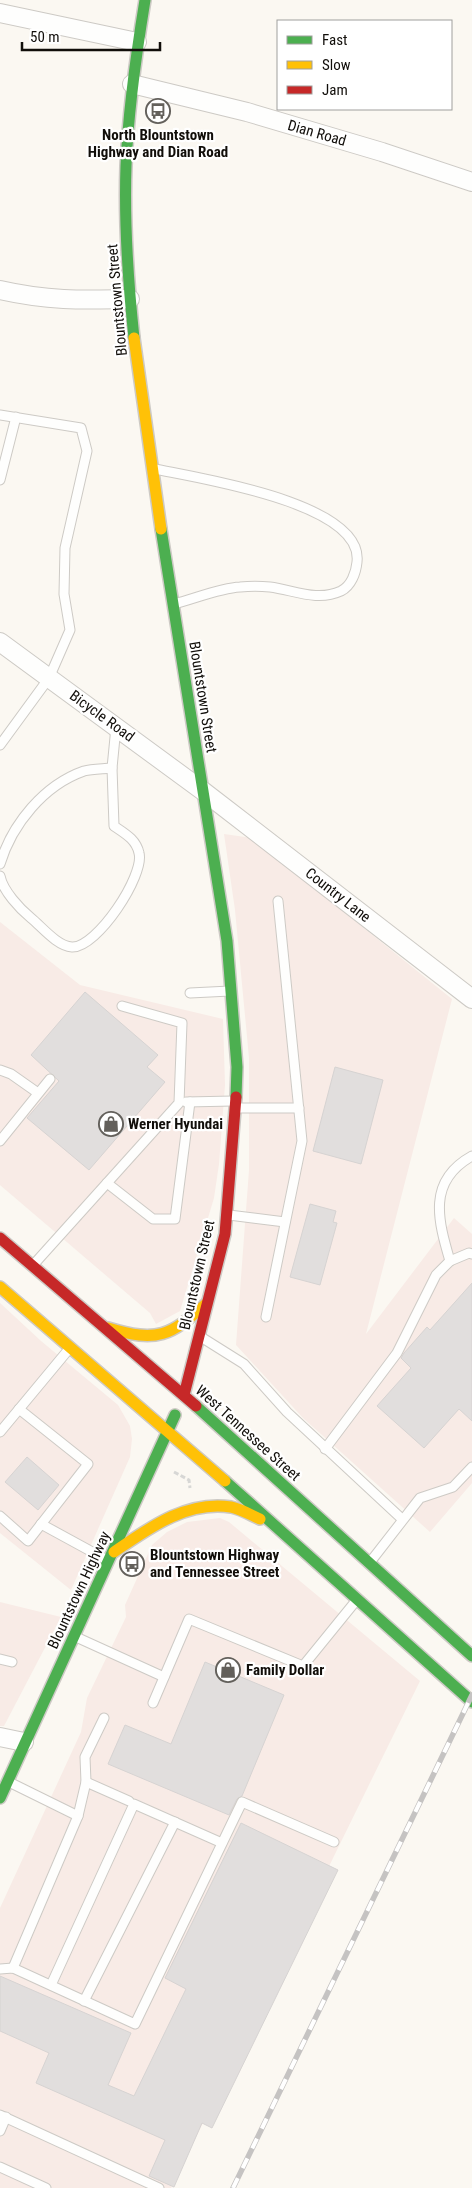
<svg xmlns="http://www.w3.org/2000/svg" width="472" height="2188" font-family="'Roboto Condensed',sans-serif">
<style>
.commercial{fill:#f8ebe6}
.building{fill:#e1dedd;stroke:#d6d3d2}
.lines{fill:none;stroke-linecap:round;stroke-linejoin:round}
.lane-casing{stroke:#cdcac5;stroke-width:11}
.street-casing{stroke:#cdcac5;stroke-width:20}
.fast-casing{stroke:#cdcac5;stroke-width:14}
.slow-casing{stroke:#cdcac5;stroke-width:14}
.jam-casing{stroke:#cdcac5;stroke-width:14}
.path{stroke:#d7d7d5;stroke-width:3;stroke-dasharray:5 2.5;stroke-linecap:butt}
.lane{stroke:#fefefd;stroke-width:9}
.street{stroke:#fefefd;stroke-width:18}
.fast{stroke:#4caf50;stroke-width:11}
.slow{stroke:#ffc107;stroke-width:11}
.jam{stroke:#c62828;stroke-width:11}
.rail-casing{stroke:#c5c3c2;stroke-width:5.5}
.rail{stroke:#fff;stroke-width:4;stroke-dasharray:11;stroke-linecap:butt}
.labels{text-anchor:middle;stroke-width:4.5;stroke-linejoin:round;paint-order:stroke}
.street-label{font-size:15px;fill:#110e0a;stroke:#fff}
.poi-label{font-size:15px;font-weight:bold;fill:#110e0a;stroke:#fff;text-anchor:start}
</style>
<rect width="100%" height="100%" fill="#fbf8f2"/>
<g class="commercial">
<path d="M 224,834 L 252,838 L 452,999 L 366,1334 L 454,1218 L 472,1234 L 472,1483 L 430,1532 L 303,1418 L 236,1345 L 249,1170 L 249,1058 L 235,910 Z"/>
<path d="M 0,922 L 80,985 L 223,1019 L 225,1085 L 219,1164 L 214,1198 L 180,1311 L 156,1324 L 150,1313 L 0,1185 Z"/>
<path d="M 0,1303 L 41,1341 L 118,1405 L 130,1426 L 132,1439 L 130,1457 L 71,1590 L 0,1533 Z"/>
<path d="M 220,1518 L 229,1522 L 420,1681 L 171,2188 L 0,2188 L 0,1908 L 81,1732 L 87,1698 L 126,1617 L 125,1605 L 152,1545 L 167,1532 L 187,1522 Z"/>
<path d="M 0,1602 L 61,1617 L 4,1726 L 0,1726 Z"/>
</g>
<g class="building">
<path d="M 85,992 L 158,1055 L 147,1067 L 165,1082 L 89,1170 L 27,1118 L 59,1081 L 31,1055 Z"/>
<path d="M 335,1067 L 383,1080 L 361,1164 L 313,1151 Z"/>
<path d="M 310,1204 L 336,1211 L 333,1222 L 337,1223 L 320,1285 L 290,1277 Z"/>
<path d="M 472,1283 L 472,1421 L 459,1409 L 424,1448 L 377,1406 L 411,1368 L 401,1358 L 404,1353 L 427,1327 L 430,1330 Z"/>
<path d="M 27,1457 L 59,1485 L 38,1510 L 5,1482 Z"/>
<path d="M 205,1662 L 284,1695 L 242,1796 L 237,1799 L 229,1815 L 108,1764 L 125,1725 L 171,1744 Z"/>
<path d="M 241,1823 L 338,1870 L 212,2128 L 202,2123 L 174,2187 L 149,2176 L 165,2140 L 36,2083 L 49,2053 L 0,2031 L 0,1976 L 131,2033 L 108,2085 L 134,2096 L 186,1989 L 165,1978 Z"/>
</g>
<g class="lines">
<defs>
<g id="lane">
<path d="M 0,415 L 81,428 L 87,451 L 65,548 L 64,594 L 70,630 L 49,678 L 0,745"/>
<path d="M 155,469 C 198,478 364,503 357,562 C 356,573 351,586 341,591 C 317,602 294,590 270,587 C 261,586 249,586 240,587 C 220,588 194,599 174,604"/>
<path d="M 0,480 L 16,417"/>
<path d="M 0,864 C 12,824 44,785 84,771 C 92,769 103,769 112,768"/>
<path d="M 0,876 C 3,891 20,909 31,918 C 42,927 57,946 72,947 C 97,948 145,875 139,853 C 136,839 124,833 114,826 L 112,768 L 116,727"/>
<path d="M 190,993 L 230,991"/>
<path d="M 0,1070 L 11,1074 L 38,1093"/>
<path d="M 186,1102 L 233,1101"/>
<path d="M 236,1108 L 299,1108"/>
<path d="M 0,1141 L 50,1079"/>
<path d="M 107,1183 L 153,1219 L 175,1219 L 190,1102"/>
<path d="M 229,1215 L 285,1222"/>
<path d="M 450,1261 C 438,1220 427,1181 472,1156"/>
<path d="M 35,1263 L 179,1103 L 182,1023 L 122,1006"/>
<path d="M 266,1317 L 302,1141 L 278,901"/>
<path d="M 201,1337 L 244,1364 L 287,1412 L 402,1519"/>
<path d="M 0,1432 L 69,1349"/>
<path d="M 325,1449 L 397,1353 L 436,1275 L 450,1261 L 469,1253 L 472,1254"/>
<path d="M 0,1516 L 28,1541 L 88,1464 L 19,1409"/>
<path d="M 41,1524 L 107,1560"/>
<path d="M 371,1561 L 420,1498 L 453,1487 L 472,1467"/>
<path d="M 76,1637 L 164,1677"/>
<path d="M 0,1659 L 12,1662"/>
<path d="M 153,1703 L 189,1619 L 303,1666 L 355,1602"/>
<path d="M 86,1782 L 129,1801"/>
<path d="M 11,1783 L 78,1816"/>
<path d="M 13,1968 L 78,1816 L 86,1782 L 85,1757 L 104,1718"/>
<path d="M 0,1969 L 13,1968 L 135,2024 L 242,1802 L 334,1842"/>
<path d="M 51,1985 L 134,1804 L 222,1843"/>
<path d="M 84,2001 L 175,1822"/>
<path d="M 0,2115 L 159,2188"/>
<path d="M 0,2131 L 6,2117"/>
<path d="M 0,2167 L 46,2188"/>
</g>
<g id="street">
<path d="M 0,13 L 137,42"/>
<path d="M 132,84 L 247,112 L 382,152 L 472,182"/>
<path d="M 0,290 C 48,301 82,300 130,299"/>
<path d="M 0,642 L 203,791 L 472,999"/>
<path d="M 0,1737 L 24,1742"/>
</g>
<g id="fast">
<path d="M 134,338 C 128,281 124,223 126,166 C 128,110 136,55 145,0"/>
<path d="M 161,529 L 227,941 L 237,1067 L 236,1097"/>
<path d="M 196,1406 L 472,1656"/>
<path d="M 225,1481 L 472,1702"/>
<path d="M 0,1798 L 175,1415"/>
</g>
<g id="slow">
<path d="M 134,338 L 161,529"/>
<path d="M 0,1287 L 225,1481"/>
<path d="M 108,1328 C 158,1343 170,1336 207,1303"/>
<path d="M 114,1552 C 149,1528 187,1500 231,1507 C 241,1509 251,1515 260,1519"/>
</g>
<g id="jam">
<path d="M 0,1238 L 196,1406"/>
<path d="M 184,1395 L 225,1234 L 236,1097"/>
</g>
</defs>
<use href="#lane" class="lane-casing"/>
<use href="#street" class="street-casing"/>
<use href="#fast" class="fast-casing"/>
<use href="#slow" class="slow-casing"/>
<use href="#jam" class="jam-casing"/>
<path class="path" d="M 174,1472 L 189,1480 L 190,1488"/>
<use href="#lane" class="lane"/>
<use href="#street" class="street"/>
<use href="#fast" class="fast"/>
<use href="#slow" class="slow"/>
<use href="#jam" class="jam"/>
<defs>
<path id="rail" d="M 233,2188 L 472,1695"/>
</defs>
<use href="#rail" class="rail-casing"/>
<use href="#rail" class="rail"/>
</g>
<defs>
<symbol id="bus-ring" viewBox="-11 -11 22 22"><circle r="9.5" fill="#fff" stroke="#63605b" stroke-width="1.5"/><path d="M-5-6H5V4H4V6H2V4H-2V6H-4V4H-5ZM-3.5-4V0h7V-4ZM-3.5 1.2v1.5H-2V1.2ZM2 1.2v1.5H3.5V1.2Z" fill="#63605b"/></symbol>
<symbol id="shop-ring" viewBox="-11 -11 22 22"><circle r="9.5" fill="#fff" stroke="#63605b" stroke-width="1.5"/><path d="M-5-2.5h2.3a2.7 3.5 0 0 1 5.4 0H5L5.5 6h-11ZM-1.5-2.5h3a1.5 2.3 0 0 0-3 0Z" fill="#63605b"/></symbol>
</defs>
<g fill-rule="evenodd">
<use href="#bus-ring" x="144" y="97" width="28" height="28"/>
<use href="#shop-ring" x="97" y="1110" width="28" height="28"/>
<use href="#bus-ring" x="118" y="1550" width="28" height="28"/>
<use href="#shop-ring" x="214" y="1656" width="28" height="28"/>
</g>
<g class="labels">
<g class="street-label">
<text transform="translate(317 133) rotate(16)" y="5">Dian Road</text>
<text transform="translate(117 300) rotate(-95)" y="5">Blountstown Street</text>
<text transform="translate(203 697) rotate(81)" y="5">Blountstown Street</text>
<text transform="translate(102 716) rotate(36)" y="5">Bicycle Road</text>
<text transform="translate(338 895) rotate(38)" y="5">Country Lane</text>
<text transform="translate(197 1275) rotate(-77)" y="5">Blountstown Street</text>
<text transform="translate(248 1433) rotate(42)" y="5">West Tennessee Street</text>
<text transform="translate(79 1590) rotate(-65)" y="5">Blountstown Highway</text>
</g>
<g class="poi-label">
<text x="158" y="140" text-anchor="middle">North Blountstown<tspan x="158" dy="17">Highway and Dian Road</tspan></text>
<text x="128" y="1129">Werner Hyundai</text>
<text x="150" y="1560">Blountstown Highway<tspan x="150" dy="17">and Tennessee Street</tspan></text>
<text x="246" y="1675">Family Dollar</text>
</g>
</g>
<rect x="277" y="20" width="175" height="90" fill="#ffffff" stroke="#a09f9d"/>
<rect x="287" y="36" width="25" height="8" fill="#4caf50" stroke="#a09f9d"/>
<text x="322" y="45" font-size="15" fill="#110e0a">Fast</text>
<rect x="287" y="61" width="25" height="8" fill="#ffc107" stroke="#a09f9d"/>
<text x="322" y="70" font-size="15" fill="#110e0a">Slow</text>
<rect x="287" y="86" width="25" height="8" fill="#c62828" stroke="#a09f9d"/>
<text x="322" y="95" font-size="15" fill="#110e0a">Jam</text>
<path d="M22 42v8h138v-8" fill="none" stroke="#110e0a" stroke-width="2.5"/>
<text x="30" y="42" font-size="15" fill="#110e0a" stroke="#ffffff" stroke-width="4" paint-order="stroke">50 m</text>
</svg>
